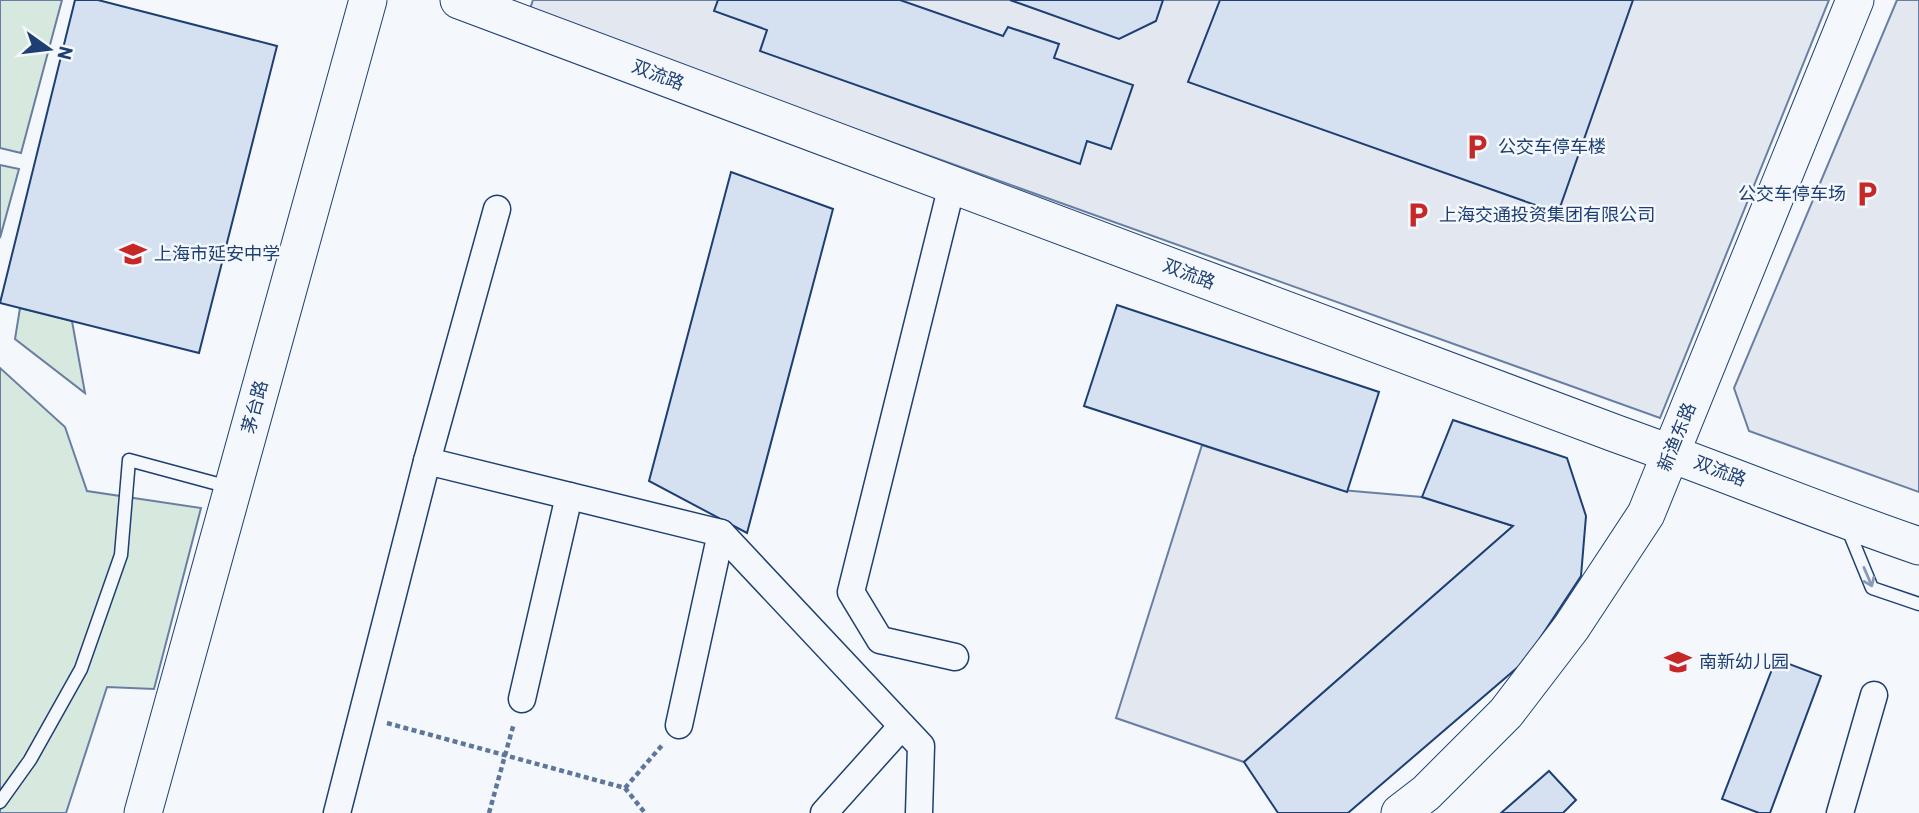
<svg xmlns="http://www.w3.org/2000/svg" width="1919" height="813" font-family="Barlow,'Noto Sans SC',sans-serif">
<style>
.green{fill:#d7e8df;stroke:#687fa3;stroke-width:2}
.parking{fill:#e3e8f0;stroke:#687fa3;stroke-width:2}
.building{fill:#d5e0f0;stroke:#1d3f73;stroke-width:2}
.lines{fill:none;stroke-linecap:round;stroke-linejoin:round}
.lane-casing{stroke:#1d3f73;stroke-width:15}
.street-casing{stroke:#1d3f73;stroke-width:29}
.secondary-casing{stroke:#1d3f73;stroke-width:39}
.path{stroke:#5e769c;stroke-width:4.5;stroke-dasharray:5 3.5;stroke-linecap:butt}
.lane{stroke:#f4f7fb;stroke-width:12}
.street{stroke:#f4f7fb;stroke-width:26}
.secondary{stroke:#f4f7fb;stroke-width:37}
.oneway{stroke:#889bb7}
.labels{text-anchor:middle;stroke-width:5;stroke-linejoin:round;paint-order:stroke}
.street-label{font-size:18px;fill:#1d3f73;stroke:#f4f7fb}
.poi-label{font-size:18px;fill:#1d3f73;stroke:#f4f7fb;text-anchor:start}
</style>
<rect width="100%" height="100%" fill="#f4f7fb"/>
<g class="green">
<path d="M 0,0 L 62,0 L 21,153 L 0,148 Z"/>
<path d="M 0,165 L 19,169 L 0,238 Z"/>
<path d="M 20,308 L 72,321 L 85,393 L 15,339 Z"/>
<path d="M 0,368 L 65,427 L 87,491 L 201,508 L 154,689 L 107,687 L 66,813 L 0,813 Z"/>
</g>
<g class="parking">
<path d="M 533,0 L 1829,0 L 1660,418 L 529,12 Z"/>
<path d="M 1897,0 L 1919,0 L 1919,492 L 1749,431 L 1734,388 Z"/>
<path d="M 1202,445 L 1341,490 L 1422,497 L 1513,526 L 1244,762 L 1116,718 Z"/>
</g>
<g class="building">
<path d="M 75,0 L 98,0 L 277,46 L 199,353 L 0,303 Z"/>
<path d="M 718,0 L 900,0 L 1003,36 L 1008,27 L 1059,44 L 1054,58 L 1133,85 L 1111,149 L 1087,141 L 1080,164 L 760,51 L 767,30 L 714,11 Z"/>
<path d="M 1010,0 L 1163,0 L 1156,21 L 1119,39 Z"/>
<path d="M 1220,0 L 1633,0 L 1558,213 L 1188,82 Z"/>
<path d="M 731,172 L 833,209 L 747,533 L 649,481 Z"/>
<path d="M 1117,305 L 1379,392 L 1347,492 L 1084,406 Z"/>
<path d="M 1453,420 L 1567,458 L 1586,516 L 1581,576 L 1525,661 L 1348,813 L 1278,813 L 1244,762 L 1513,526 L 1422,497 Z"/>
<path d="M 1776,659 L 1821,676 L 1770,813 L 1759,813 L 1722,799 Z"/>
<path d="M 1549,771 L 1576,800 L 1563,813 L 1501,813 Z"/>
</g>
<g class="lines">
<defs>
<g id="lane">
<path d="M 1847,527 L 1872,588 L 1919,604"/>
<path d="M 0,802 L 30,760 L 81,669 L 121,555 L 129,460 L 229,487"/>
</g>
<g id="street">
<path d="M 952,185 L 851,592 L 880,640 L 955,657"/>
<path d="M 427,461 L 497,209"/>
<path d="M 522,699 L 569,496"/>
<path d="M 679,725 L 721,533"/>
<path d="M 337,813 L 427,461 L 721,533 L 921,746 L 919,813"/>
<path d="M 824,813 L 902,726"/>
<path d="M 1840,813 L 1874,695"/>
</g>
<g id="secondary">
<path d="M 459,0 L 1617,434 C 1718,470 1817,511 1919,546"/>
<path d="M 143,813 L 368,0"/>
<path d="M 1400,813 L 1426,793 L 1506,713 L 1571,628 L 1646,514 L 1855,0"/>
</g>
</defs>
<use href="#lane" class="lane-casing"/>
<use href="#street" class="street-casing"/>
<use href="#secondary" class="secondary-casing"/>
<g class="path">
<path d="M 387,723 L 625,788 L 645,813"/>
<path d="M 625,788 L 664,743"/>
<path d="M 489,813 L 514,723"/>
</g>
<use href="#lane" class="lane"/>
<use href="#street" class="street"/>
<use href="#secondary" class="secondary"/>
</g>
<defs><path id="oneway-shaft" d="M-6 0H5M1.5-3L5.5 0L1.5 3" fill="none" stroke-width="1.6" stroke-linecap="round" stroke-linejoin="round" transform="scale(1.75)"/></defs>
<use class="oneway" href="#oneway-shaft" transform="translate(1868 577) rotate(67)"/>
<defs>
<symbol id="parking-bare" viewBox="-9 -9 18 18"><path d="M-3.5-5.5H1a3.5 3.5 0 0 1 0 7H-1V5.5H-3.5ZM-1-3.4V-.6H.8a1.4 1.4 0 0 0 0-2.8Z" fill="#c62828" stroke="#f4f7fb" stroke-width="2.5" paint-order="stroke"/></symbol>
<symbol id="school-bare" viewBox="-9 -9 18 18"><path d="M0-5L7-2L0 1L-7-2ZM-4 1L0 2.5L4 1V4Q0 6-4 4Z" fill="#c62828" stroke="#f4f7fb" stroke-width="2.5" paint-order="stroke"/></symbol>
</defs>
<g fill-rule="evenodd">
<use href="#parking-bare" x="1458" y="128" width="38" height="38"/>
<use href="#parking-bare" x="1848" y="175" width="38" height="38"/>
<use href="#parking-bare" x="1399" y="196" width="38" height="38"/>
<use href="#school-bare" x="114" y="235" width="38" height="38"/>
<use href="#school-bare" x="1659" y="643" width="38" height="38"/>
</g>
<g class="labels">
<g class="street-label">
<text transform="translate(658 75) rotate(21)" y="6">双流路</text>
<text transform="translate(1189 274) rotate(21)" y="6">双流路</text>
<text transform="translate(255 407) rotate(-75)" y="6">茅台路</text>
<text transform="translate(1677 437) rotate(-68)" y="6">新渔东路</text>
<text transform="translate(1720 471) rotate(21)" y="6">双流路</text>
</g>
<g class="poi-label">
<text x="1498" y="153">公交车停车楼</text>
<text x="1846" y="200" text-anchor="end">公交车停车场</text>
<text x="1439" y="221">上海交通投资集团有限公司</text>
<text x="154" y="260">上海市延安中学</text>
<text x="1699" y="668">南新幼儿园</text>
</g>
</g>
<g transform="translate(49 49) rotate(104)" stroke="#f4f7fb" stroke-width="5" paint-order="stroke">
<path d="M0-5L12 26L0 18L-12 26Z" fill="#1d3f73"/>
<text y="-10" font-size="19" font-weight="bold" text-anchor="middle" fill="#1d3f73">N</text>
</g>
</svg>
